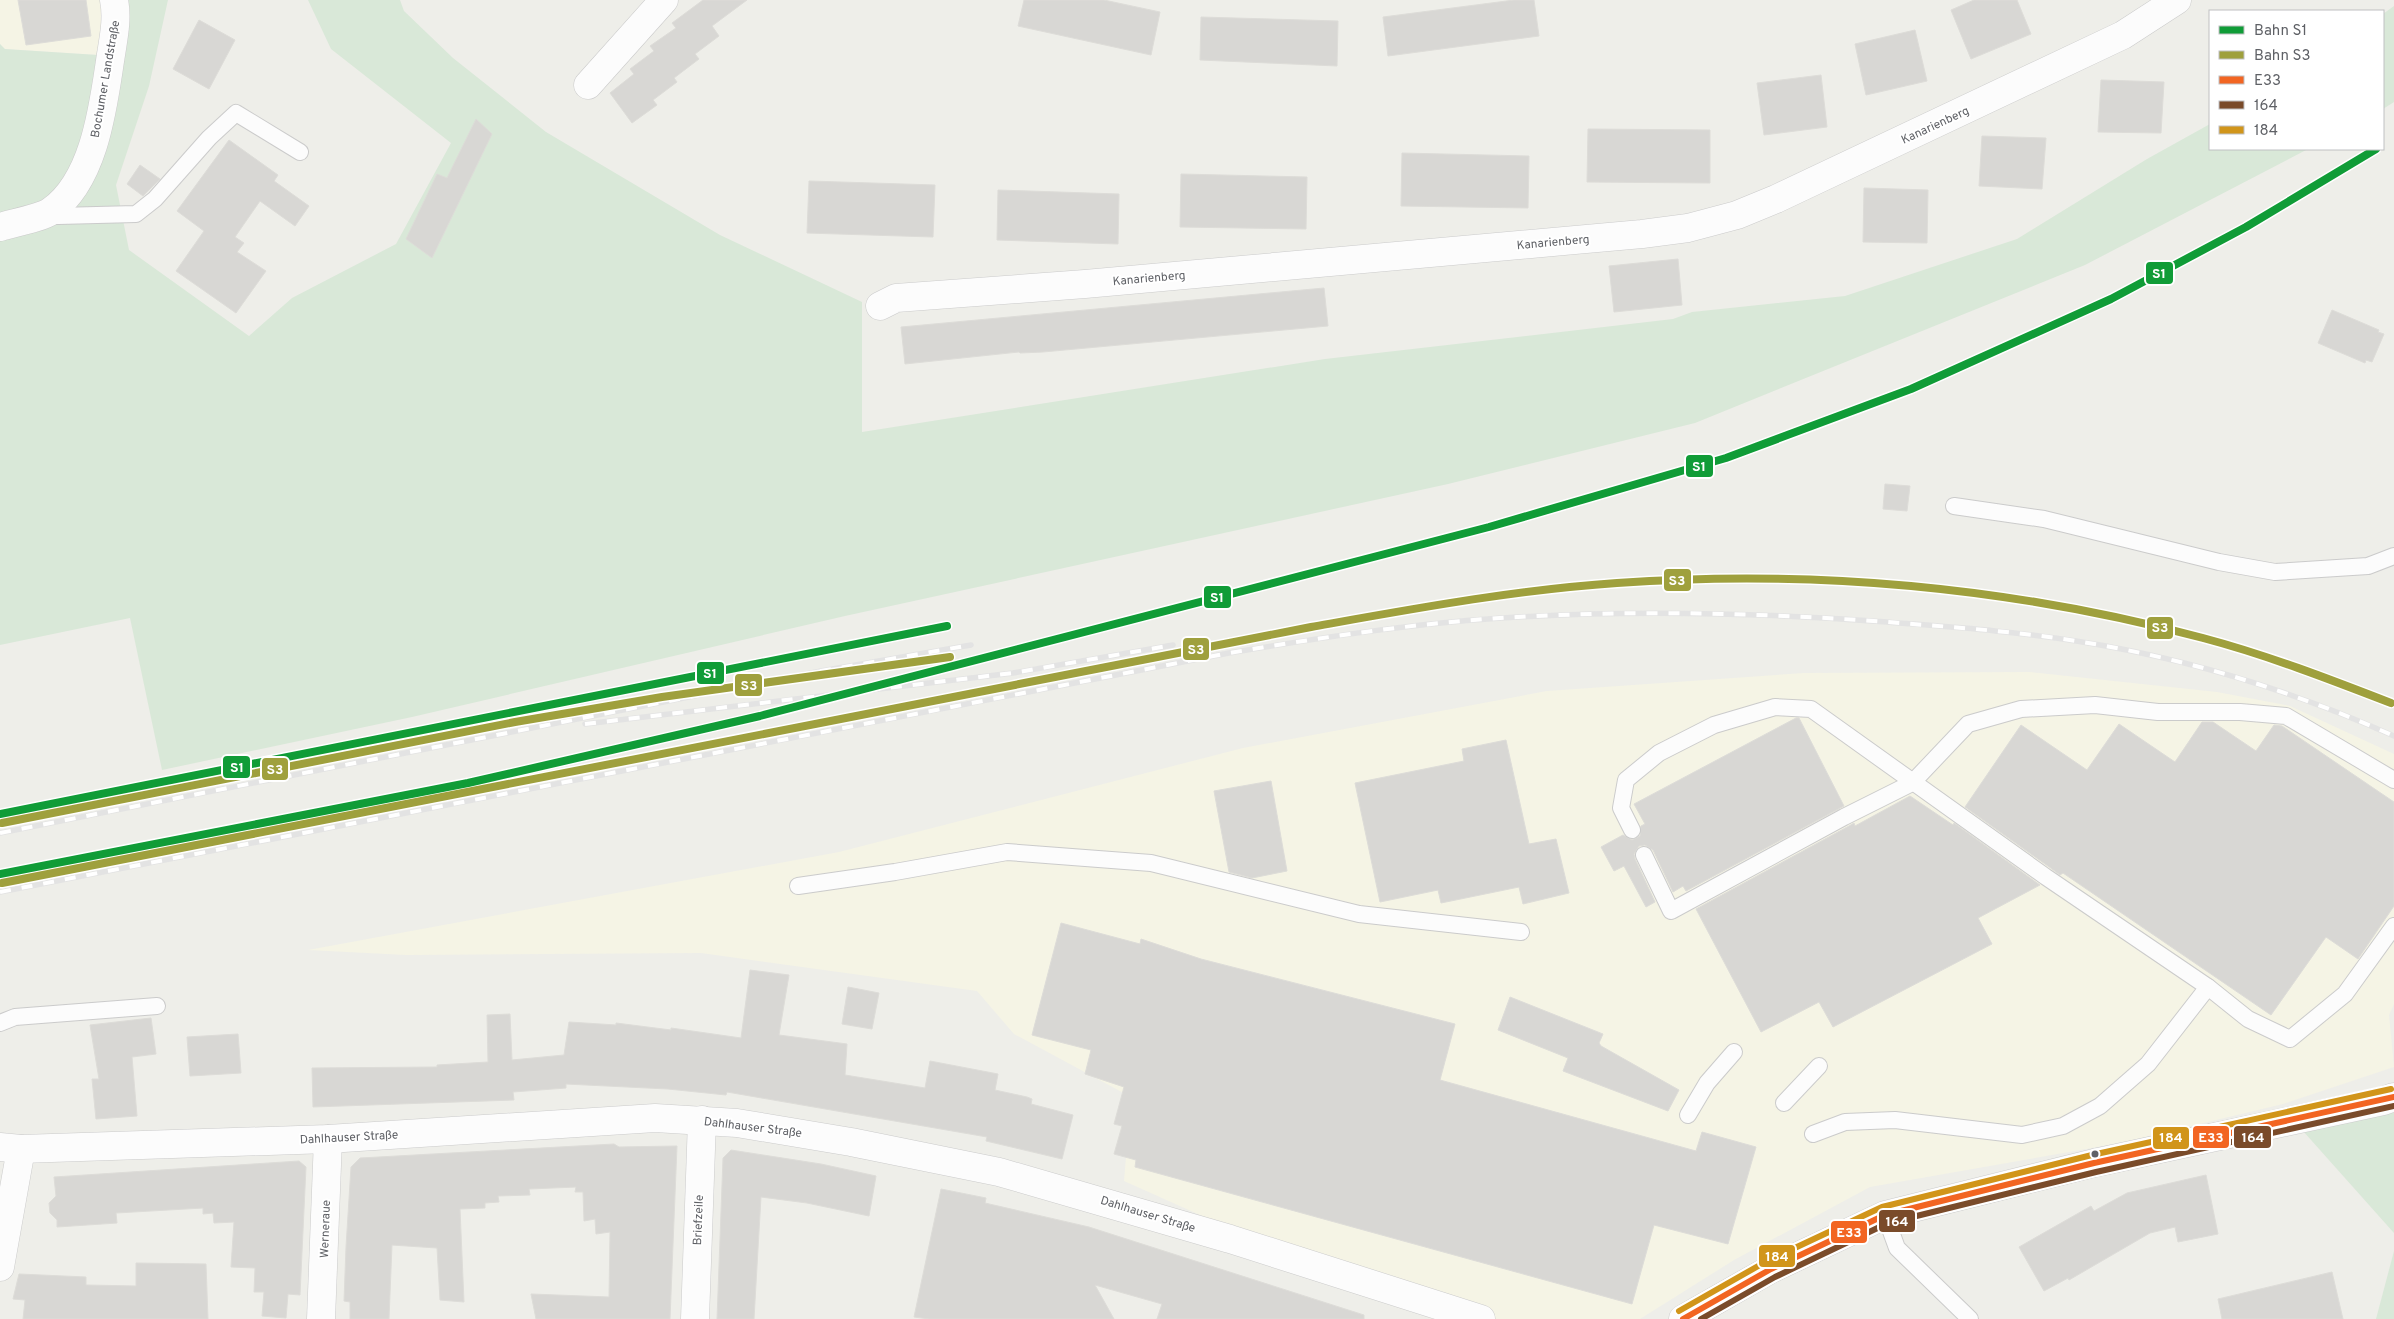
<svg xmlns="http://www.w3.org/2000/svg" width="2394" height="1319" font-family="Overpass,sans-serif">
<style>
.commercial{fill:#f5f4e5}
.green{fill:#d9e8d8}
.building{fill:#d8d7d4;stroke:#dddcd8}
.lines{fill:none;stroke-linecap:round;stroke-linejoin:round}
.service-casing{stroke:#cbcbcb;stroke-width:18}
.minor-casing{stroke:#cbcbcb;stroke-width:29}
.tertiary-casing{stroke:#cbcbcb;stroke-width:29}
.service{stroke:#fcfcfc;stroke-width:16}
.minor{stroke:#fcfcfc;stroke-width:28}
.tertiary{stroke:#fcfcfc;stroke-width:28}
.rail-casing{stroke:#e3e3e3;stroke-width:5.5}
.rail{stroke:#fff;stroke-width:4;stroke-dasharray:11;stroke-linecap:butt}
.bus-1-casing{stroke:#fff;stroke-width:10}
.bus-2-casing{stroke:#fff;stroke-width:10}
.bus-3-casing{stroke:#fff;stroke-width:10}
.bus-1{stroke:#f26522;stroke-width:6}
.bus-2{stroke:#7a4b2a;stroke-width:6}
.bus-3{stroke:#d1951a;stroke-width:6}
.rail-1-casing{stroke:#fff;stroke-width:11}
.rail-2-casing{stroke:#fff;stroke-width:11}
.rail-1{stroke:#109c37;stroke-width:8}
.rail-2{stroke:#9fa03d;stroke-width:8}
.bus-dot{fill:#5f6166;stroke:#fff;stroke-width:2}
.labels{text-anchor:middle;stroke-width:4;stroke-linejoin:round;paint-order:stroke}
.street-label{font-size:12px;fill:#5f6166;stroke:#fff}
.line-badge{stroke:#fff;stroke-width:2}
.badge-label{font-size:14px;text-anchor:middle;font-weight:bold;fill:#fff}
</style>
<rect width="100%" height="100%" fill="#eeeee9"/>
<g class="commercial">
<path d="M 0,0 L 101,0 L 104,22 L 98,55 L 4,49 L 0,44 Z"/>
<path d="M 2030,672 L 2217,692 L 2290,706 L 2394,754 L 2394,1004 L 2389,1015 L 2394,1067 L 2283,1104 L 2120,1143 L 1870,1187 L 1734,1260 L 1640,1319 L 1432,1319 L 1124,1181 L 1131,1097 L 1014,1034 L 977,991 L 701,953 L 406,955 L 308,950 L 839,852 L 1243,748 L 1547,691 L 1804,673 Z"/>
</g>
<g class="green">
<path d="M 101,0 L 168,0 L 149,86 L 116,185 L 129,250 L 249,336 L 292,298 L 396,244 L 451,143 L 331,49 L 308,0 L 400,0 L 404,11 L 453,58 L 546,132 L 720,235 L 862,302 L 862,432 L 1325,359 L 1673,319 L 1692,312 L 1845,296 L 2017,239 L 2147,159 L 2210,124 L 2210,149 L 2308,149 L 2085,265 L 1695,423 L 1448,484 L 845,616 L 412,717 L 162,770 L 130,618 L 0,645 L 0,44 L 5,49 L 98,55 L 104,22 Z"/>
<path d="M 2394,6 L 2394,102 L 2383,109 L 2383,14 Z"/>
<path d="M 2394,1103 L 2394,1233 L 2295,1122 Z"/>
<path d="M 2394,1251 L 2394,1319 L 2376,1319 Z"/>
</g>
<g class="building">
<path d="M 18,0 L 86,0 L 91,36 L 26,45 Z"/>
<path d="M 703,0 L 747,0 L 712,26 L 719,36 L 695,54 L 699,59 L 674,78 L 677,82 L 653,100 L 657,105 L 632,123 L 610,93 L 634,74 L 630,69 L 654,51 L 650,46 L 676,28 L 672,23 Z"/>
<path d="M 1024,0 L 1104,0 L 1160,12 L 1151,55 L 1018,26 Z"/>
<path d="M 1514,0 L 1534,0 L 1539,36 L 1388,56 L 1383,17 Z"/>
<path d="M 1974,0 L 2017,0 L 2031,34 L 1971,59 L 1951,10 Z"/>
<path d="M 1201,17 L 1338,21 L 1337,66 L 1200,60 Z"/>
<path d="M 199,20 L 235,40 L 209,89 L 173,69 Z"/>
<path d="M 1915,30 L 1927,81 L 1866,95 L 1855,44 Z"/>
<path d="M 1821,75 L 1827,127 L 1764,135 L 1757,83 Z"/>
<path d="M 2101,80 L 2164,82 L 2161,133 L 2098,132 Z"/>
<path d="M 476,119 L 492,134 L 432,258 L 406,239 L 437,174 L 447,178 Z"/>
<path d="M 1588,129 L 1710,130 L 1710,183 L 1587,182 Z"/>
<path d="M 1982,136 L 2046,138 L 2042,189 L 1979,186 Z"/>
<path d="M 229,140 L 278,175 L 274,181 L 309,206 L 295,226 L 260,201 L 235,237 L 244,243 L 237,252 L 266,271 L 236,313 L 176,271 L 204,231 L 177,211 Z"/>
<path d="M 1402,153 L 1529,156 L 1528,208 L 1401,206 Z"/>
<path d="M 140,165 L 160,179 L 143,196 L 127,184 Z"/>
<path d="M 1181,174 L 1307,177 L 1306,229 L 1180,227 Z"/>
<path d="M 809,181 L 935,185 L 933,237 L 807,233 Z"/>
<path d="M 1864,188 L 1928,190 L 1927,243 L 1863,242 Z"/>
<path d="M 998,190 L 1119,194 L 1118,244 L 997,240 Z"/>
<path d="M 1678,259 L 1682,305 L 1614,312 L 1609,266 Z"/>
<path d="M 1324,288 L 1328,326 L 1043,352 L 1020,353 L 1019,352 L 905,364 L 901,327 Z"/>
<path d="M 2332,310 L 2379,330 L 2378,332 L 2384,334 L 2372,362 L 2366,360 L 2365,363 L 2318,343 Z"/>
<path d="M 1885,484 L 1910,486 L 1907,511 L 1883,509 Z"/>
<path d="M 1796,718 L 1799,718 L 1844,806 L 1686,891 L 1683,886 L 1673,892 L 1653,850 L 1645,845 L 1639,846 L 1634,854 L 1635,859 L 1655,902 L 1646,907 L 1624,866 L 1614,871 L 1601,847 L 1623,835 L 1632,840 L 1640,836 L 1641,826 L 1645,824 L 1634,804 Z"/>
<path d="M 2202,722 L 2213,722 L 2256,751 L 2274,725 L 2282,726 L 2394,802 L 2394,906 L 2358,959 L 2326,937 L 2271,1015 L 2063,873 L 2060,875 L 2052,869 L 1965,807 L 2021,725 L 2087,770 L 2119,724 L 2175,762 Z"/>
<path d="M 1506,740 L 1529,844 L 1556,839 L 1569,893 L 1523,904 L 1519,887 L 1441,903 L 1438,890 L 1380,902 L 1355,783 L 1464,761 L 1462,749 Z"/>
<path d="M 1271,781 L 1287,871 L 1252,878 L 1229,872 L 1214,791 Z"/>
<path d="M 1910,796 L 1953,825 L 1954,823 L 2040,885 L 1978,918 L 1992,944 L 1833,1027 L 1819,1002 L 1761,1032 L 1696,909 L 1849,826 L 1854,823 L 1855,826 Z"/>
<path d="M 1061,923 L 1140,944 L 1141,939 L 1201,959 L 1455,1024 L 1440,1080 L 1696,1151 L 1702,1132 L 1756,1147 L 1728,1244 L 1654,1225 L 1632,1304 L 1135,1167 L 1136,1160 L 1114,1154 L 1122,1126 L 1114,1124 L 1124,1087 L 1085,1074 L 1091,1050 L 1032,1035 Z"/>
<path d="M 750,970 L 789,975 L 779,1035 L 847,1044 L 845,1075 L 925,1088 L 930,1061 L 998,1074 L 995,1090 L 1027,1097 L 1032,1099 L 1031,1104 L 1073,1115 L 1062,1159 L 986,1141 L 987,1137 L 727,1092 L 726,1095 L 668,1089 L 566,1084 L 566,1088 L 513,1092 L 514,1100 L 313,1107 L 312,1068 L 437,1067 L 437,1065 L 488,1062 L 487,1015 L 510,1014 L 512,1060 L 564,1055 L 569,1022 L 616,1025 L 616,1023 L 671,1030 L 671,1028 L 741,1038 Z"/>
<path d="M 848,987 L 879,993 L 872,1029 L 842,1024 Z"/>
<path d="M 1510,997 L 1603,1034 L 1599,1043 L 1601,1046 L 1679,1090 L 1668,1111 L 1563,1071 L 1568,1058 L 1498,1030 Z"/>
<path d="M 151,1018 L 156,1054 L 132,1057 L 137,1116 L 96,1119 L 92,1079 L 99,1079 L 90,1025 Z"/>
<path d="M 238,1034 L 241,1073 L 190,1076 L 187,1037 Z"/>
<path d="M 614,1144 L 619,1147 L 677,1146 L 670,1319 L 536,1319 L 531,1294 L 609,1297 L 610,1232 L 596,1234 L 595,1219 L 584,1221 L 583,1192 L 575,1192 L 576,1187 L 529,1189 L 530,1195 L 498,1196 L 499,1202 L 485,1203 L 485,1208 L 460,1209 L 464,1302 L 440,1300 L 437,1248 L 392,1245 L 389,1319 L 350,1319 L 350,1302 L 344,1301 L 346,1247 L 351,1167 L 360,1158 Z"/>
<path d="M 731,1150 L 821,1164 L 876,1176 L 869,1216 L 807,1203 L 761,1197 L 754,1319 L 717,1319 L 723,1158 Z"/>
<path d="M 299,1161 L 306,1167 L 300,1295 L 288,1294 L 286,1318 L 262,1316 L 264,1292 L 254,1292 L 255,1268 L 231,1267 L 234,1222 L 214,1223 L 213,1213 L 203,1214 L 203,1208 L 116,1213 L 117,1223 L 57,1227 L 57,1220 L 50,1213 L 49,1203 L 56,1196 L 54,1177 Z"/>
<path d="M 2206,1175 L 2218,1234 L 2178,1242 L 2175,1227 L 2150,1233 L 2069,1280 L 2068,1278 L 2044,1291 L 2019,1247 L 2091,1206 L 2094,1211 L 2127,1193 Z"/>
<path d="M 941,1189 L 986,1198 L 985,1203 L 1089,1227 L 1364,1315 L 1364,1319 L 1157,1319 L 1162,1304 L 1095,1285 L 1114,1319 L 929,1319 L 914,1317 Z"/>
<path d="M 136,1263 L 206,1264 L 208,1319 L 23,1319 L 25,1300 L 13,1299 L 19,1274 L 86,1277 L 86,1285 L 136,1286 Z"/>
<path d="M 2332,1272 L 2343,1319 L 2222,1319 L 2218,1299 Z"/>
</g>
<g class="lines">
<defs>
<g id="service">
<path d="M 50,212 L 58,216 L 136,214 L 155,199 L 209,138 L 236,113 L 300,152"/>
<path d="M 1954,506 L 2044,519 L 2219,562 L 2275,572 L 2368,566 L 2394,556"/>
<path d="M 1632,830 L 1621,808 L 1626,780 L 1659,753 L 1714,725 L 1775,707 L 1811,709 L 2046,877 L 2208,987 L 2148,1064 L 2100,1106 L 2063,1126 L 2022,1135 L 1895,1120 L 1845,1122 L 1813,1134"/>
<path d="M 1644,855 L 1671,911 L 1844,817 L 1912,783 L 1968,724 L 2021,709 L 2095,705 L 2158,712 L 2240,712 L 2286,716 L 2394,780"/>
<path d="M 798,886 L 895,872 L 1007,852 L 1151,863 L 1359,914 L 1521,932"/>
<path d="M 2208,987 L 2248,1019 L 2290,1039 L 2345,994 L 2394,926"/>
<path d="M 0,1023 L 15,1017 L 157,1006"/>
<path d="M 1784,1103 L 1819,1066"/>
<path d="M 1688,1115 L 1707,1083 L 1734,1052"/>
<path d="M 1885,1215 L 1897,1248 L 1970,1319"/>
</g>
<g id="minor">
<path d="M 588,85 L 664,0"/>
<path d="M 0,227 C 13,223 41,218 51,211 C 94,181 103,108 110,61 C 113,40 118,20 114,0"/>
<path d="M 880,306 L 896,298 L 1085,284 L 1642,234 L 1688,228 L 1737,215 L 1776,199 L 2123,35 L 2177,0"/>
<path d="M 0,1147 L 21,1149 L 328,1139 L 655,1118 L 737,1123 L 851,1142 L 999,1172 L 1230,1239 L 1481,1319"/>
<path d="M 0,1267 L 21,1149"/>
<path d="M 321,1319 L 328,1139"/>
<path d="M 695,1319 L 702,1120"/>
</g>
<path id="tertiary" d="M 1683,1319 L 1771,1269 L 1885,1215 L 2094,1163 L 2383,1101 L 2394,1097"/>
</defs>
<use href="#service" class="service-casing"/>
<use href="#minor" class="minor-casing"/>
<use href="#tertiary" class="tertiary-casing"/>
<use href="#service" class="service"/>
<use href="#minor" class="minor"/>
<use href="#tertiary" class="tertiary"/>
<defs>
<g id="rail">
<path d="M 585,724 L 1013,673 L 1173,645"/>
<path d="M 0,833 L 821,671 L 971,645"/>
<path d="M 0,892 L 1229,653 C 1325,637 1421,622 1518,617 C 1641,610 1764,613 1887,622 C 1950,627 2013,631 2076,641 C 2186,658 2293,691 2394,736"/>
</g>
</defs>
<use href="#rail" class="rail-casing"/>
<use href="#rail" class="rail"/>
<defs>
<path id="bus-1" d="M 1683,1319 L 1771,1269 L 1885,1215 L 2094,1163 L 2394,1097"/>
<path id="bus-2" d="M 1701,1319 L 1775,1277 L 1888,1223 L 2096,1172 L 2394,1106"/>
<path id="bus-3" d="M 1679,1311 L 1767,1261 L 1882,1207 L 2092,1155 L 2391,1089"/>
</defs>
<use href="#bus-1" class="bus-1-casing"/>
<use href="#bus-2" class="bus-2-casing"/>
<use href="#bus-3" class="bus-3-casing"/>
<use href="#bus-1" class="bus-1"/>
<use href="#bus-2" class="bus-2"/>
<use href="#bus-3" class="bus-3"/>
<defs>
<g id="rail-1">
<path d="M 0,814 L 947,626"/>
<path d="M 0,874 L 468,783 L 760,716 L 1489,527 L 1726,458 L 1911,389 L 2111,299 L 2246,227 L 2376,149"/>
</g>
<g id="rail-2">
<path d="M 2,823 L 515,722 L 662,697 L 950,657"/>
<path d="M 2,883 L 1311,627 C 1412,609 1514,590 1617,583 C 1815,569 2011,587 2203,638 C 2267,655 2329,679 2391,703"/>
</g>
</defs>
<use href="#rail-1" class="rail-1-casing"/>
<use href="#rail-2" class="rail-2-casing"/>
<use href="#rail-1" class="rail-1"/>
<use href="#rail-2" class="rail-2"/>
</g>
<circle class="bus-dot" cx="2095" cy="1154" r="4.5"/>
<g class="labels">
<g class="street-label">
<text transform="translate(105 79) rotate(-80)" y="4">Bochumer Landstraße</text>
<text transform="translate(1935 125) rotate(-25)" y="4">Kanarienberg</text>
<text transform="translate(1553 242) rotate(-5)" y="4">Kanarienberg</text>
<text transform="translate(1149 278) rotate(-5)" y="4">Kanarienberg</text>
<text transform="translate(753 1127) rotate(7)" y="4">Dahlhauser Straße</text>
<text transform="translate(349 1137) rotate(-3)" y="4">Dahlhauser Straße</text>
<text transform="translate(1148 1214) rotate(17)" y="4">Dahlhauser Straße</text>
<text transform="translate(698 1220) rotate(-88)" y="4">Briefzeile</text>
<text transform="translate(325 1229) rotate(-88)" y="4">Werneraue</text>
</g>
</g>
<g class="line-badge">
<rect x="2145" y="261" width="29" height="24" rx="5" fill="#109c37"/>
<rect x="1685" y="454" width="29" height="24" rx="5" fill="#109c37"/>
<rect x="1663" y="568" width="29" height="24" rx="5" fill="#9fa03d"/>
<rect x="1203" y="585" width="29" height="24" rx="5" fill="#109c37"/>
<rect x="2146" y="616" width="28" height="24" rx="5" fill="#9fa03d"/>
<rect x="1182" y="637" width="28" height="24" rx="5" fill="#9fa03d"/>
<rect x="696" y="661" width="29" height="24" rx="5" fill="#109c37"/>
<rect x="734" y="673" width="29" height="24" rx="5" fill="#9fa03d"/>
<rect x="222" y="755" width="29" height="24" rx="5" fill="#109c37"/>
<rect x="261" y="757" width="28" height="24" rx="5" fill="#9fa03d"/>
<rect x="2192" y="1125" width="38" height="24" rx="5" fill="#f26522"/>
<rect x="2233" y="1125" width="39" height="24" rx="5" fill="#7a4b2a"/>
<rect x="2152" y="1126" width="38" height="24" rx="5" fill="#d1951a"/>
<rect x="1878" y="1209" width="38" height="24" rx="5" fill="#7a4b2a"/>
<rect x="1830" y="1220" width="38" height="24" rx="5" fill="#f26522"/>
<rect x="1758" y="1244" width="38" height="24" rx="5" fill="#d1951a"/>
</g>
<g class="badge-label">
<text x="2159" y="278">S1</text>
<text x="1699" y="471">S1</text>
<text x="1677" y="585">S3</text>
<text x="1217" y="602">S1</text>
<text x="2160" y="632">S3</text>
<text x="1196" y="654">S3</text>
<text x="710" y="678">S1</text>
<text x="749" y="690">S3</text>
<text x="237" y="772">S1</text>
<text x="275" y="774">S3</text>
<text x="2211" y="1142">E33</text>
<text x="2253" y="1142">164</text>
<text x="2171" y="1142">184</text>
<text x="1897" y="1226">164</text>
<text x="1849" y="1237">E33</text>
<text x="1777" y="1261">184</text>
</g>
<rect x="2209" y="10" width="175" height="140" fill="#ffffff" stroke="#bfc0c2"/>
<rect x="2219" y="26" width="25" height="8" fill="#109c37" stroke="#bfc0c2"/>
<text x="2254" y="35" font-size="15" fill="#5f6166">Bahn S1</text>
<rect x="2219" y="51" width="25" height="8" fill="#9fa03d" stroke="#bfc0c2"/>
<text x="2254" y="60" font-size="15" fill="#5f6166">Bahn S3</text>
<rect x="2219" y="76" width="25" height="8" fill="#f26522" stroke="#bfc0c2"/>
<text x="2254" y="85" font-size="15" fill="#5f6166">E33</text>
<rect x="2219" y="101" width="25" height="8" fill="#7a4b2a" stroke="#bfc0c2"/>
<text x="2254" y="110" font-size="15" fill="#5f6166">164</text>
<rect x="2219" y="126" width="25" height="8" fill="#d1951a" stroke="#bfc0c2"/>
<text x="2254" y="135" font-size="15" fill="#5f6166">184</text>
</svg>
